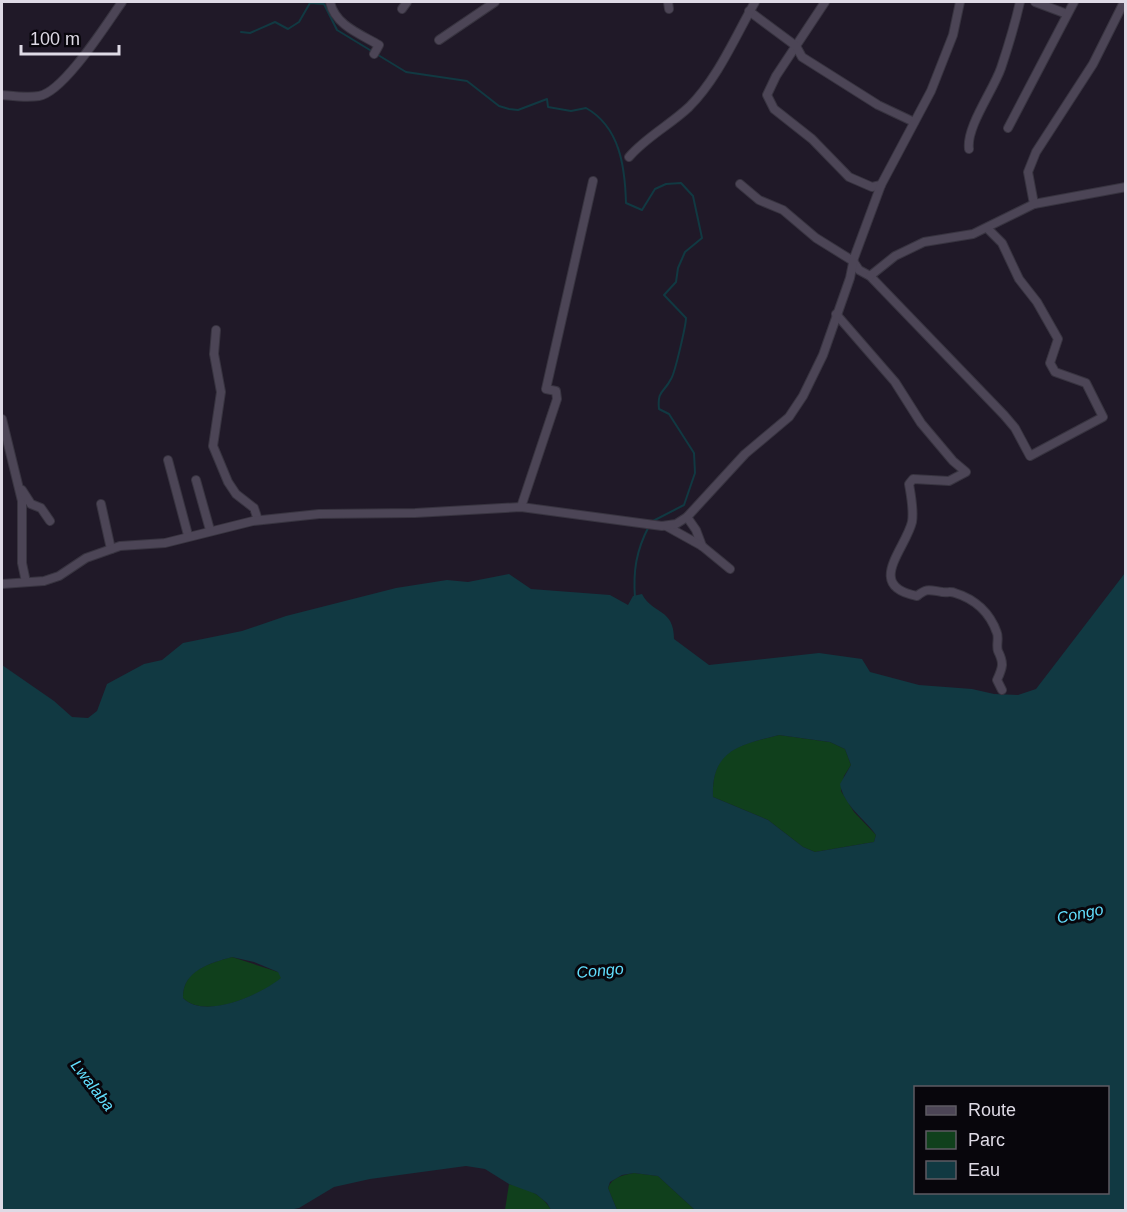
<svg xmlns="http://www.w3.org/2000/svg" width="1127" height="1212" font-family="Arial,sans-serif">
<style>
.green{fill:#10401c}
.water{fill:#113942;fill-rule:evenodd}
.lines{fill:none;stroke-linecap:round;stroke-linejoin:round}
.stream{stroke:#113942;stroke-width:2}
.street-casing{stroke:#383440;stroke-width:10}
.street{stroke:#4c4556;stroke-width:8}
.labels{text-anchor:middle;stroke-width:6;stroke-linejoin:round;paint-order:stroke}
.water-label{font-size:16px;font-style:italic;fill:#62dffe;stroke:#08060c}
</style>
<rect width="100%" height="100%" fill="#201928"/>
<g class="green">
<path d="M 779,735 L 830,742 L 845,749 L 851,765 L 844,776 L 841,791 L 854,812 L 876,835 L 874,842 L 815,852 L 803,847 L 768,820 L 713,797 C 711,749 739,745 779,735 Z"/>
<path d="M 232,957 L 278,972 L 282,975 L 281,979 C 260,995 205,1020 183,998 C 182,970 210,963 232,957 Z"/>
<path d="M 634,1173 L 658,1176 L 695,1210 L 617,1210 L 608,1188 C 612,1177 623,1175 634,1173 Z"/>
<path d="M 509,1184 C 526,1188 542,1194 551,1210 L 505,1210 Z"/>
</g>
<path class="water" d="M 1125,573 L 1125,1210 L 695,1210 L 658,1176 L 634,1173 L 622,1175 L 610,1182 L 608,1188 L 617,1210 L 551,1210 L 547,1203 L 536,1194 L 509,1184 L 485,1169 L 466,1166 L 370,1179 L 334,1187 L 299,1208 L 289,1210 L 2,1210 L 2,665 L 54,701 L 72,717 L 88,718 L 97,711 L 107,684 L 144,664 L 162,660 L 183,643 L 242,631 L 286,616 L 396,588 L 447,580 L 468,582 L 509,574 L 531,589 L 610,595 L 628,605 L 633,596 L 642,594 C 653,615 674,608 674,639 L 709,665 L 819,653 L 862,659 L 870,672 L 919,685 L 972,689 L 994,694 L 1018,695 L 1036,689 ZM 779,735 L 830,742 L 845,749 L 851,765 L 840,784 C 844,806 864,818 876,835 L 874,842 L 815,852 L 803,847 L 768,820 L 713,797 C 711,750 740,745 779,735 ZM 232,957 L 254,962 L 278,972 L 281,978 C 260,995 205,1020 183,998 C 182,971 210,963 232,957 ZM 916,1088 L 1108,1088 L 1108,1192 L 916,1192 Z"/>
<g class="lines">
<g class="stream">
<path d="M 241,32 L 250,33 L 275,22 L 288,29 L 299,22 L 310,3 L 324,4 L 337,30 L 406,72 L 467,81 L 499,106 L 509,109 L 518,110 L 547,99 L 548,107 L 571,111 L 586,108 C 620,127 625,167 626,203 L 642,210 L 655,189 L 666,184 L 681,183 L 693,196 L 702,238 L 685,252 L 678,268 L 676,282 L 664,295 L 686,318 C 686,325 675,373 671,379 C 664,393 657,390 659,409 L 669,414 L 694,453 L 695,473 L 684,505 L 651,522"/>
<path d="M 635,598 C 633,571 636,551 649,526"/>
</g>
<defs>
<g id="street">
<path d="M 330,2 C 335,25 360,34 379,45 L 374,54"/>
<path d="M 668,2 L 669,9"/>
<path d="M 825,2 L 776,76 L 767,95 L 774,109 L 812,139 L 849,177 L 872,187 L 881,185"/>
<path d="M 1035,2 L 1067,14"/>
<path d="M 402,9 L 407,2"/>
<path d="M 749,11 L 796,46 L 802,57 L 878,105 L 914,122"/>
<path d="M 439,40 L 495,2"/>
<path d="M 2,95 C 13,96 27,98 39,96 C 64,92 107,23 122,2"/>
<path d="M 1008,128 L 1074,2"/>
<path d="M 969,149 C 966,127 993,91 1001,68 C 1008,47 1015,24 1020,2"/>
<path d="M 629,157 C 646,137 670,125 689,107 C 718,78 735,37 755,2"/>
<path d="M 740,184 L 759,200 L 783,210 L 816,238 L 853,261 L 859,270 L 870,276 L 1004,415 L 1015,428 L 1030,456 L 1103,417 L 1086,383 L 1055,372 L 1050,363 L 1058,339 L 1037,302 L 1019,279 L 1002,243 L 987,228"/>
<path d="M 1034,204 L 1028,172 L 1036,152 L 1093,64 L 1124,2"/>
<path d="M 870,276 L 895,256 L 924,242 L 973,234 L 1034,204 L 1126,187"/>
<path d="M 836,314 L 895,382 L 921,423 L 953,461 L 966,472 L 949,481 L 913,479 L 909,484 C 911,496 914,510 912,522 C 905,550 865,586 917,596 C 927,588 929,590 942,592 C 946,593 951,591 955,593 C 975,599 990,613 997,633 C 999,638 996,646 998,651 C 1004,663 1003,667 997,680 L 1002,690"/>
<path d="M 216,330 L 214,354 L 221,392 L 213,446 L 228,482 L 236,494 L 254,508 L 258,520"/>
<path d="M 2,419 L 22,501 L 22,563 L 26,582"/>
<path d="M 168,460 L 188,535"/>
<path d="M 196,480 L 210,530"/>
<path d="M 22,490 L 31,504 L 41,508 L 50,521"/>
<path d="M 101,504 L 111,549"/>
<path d="M 521,507 L 557,399 L 556,391 L 546,389 L 593,181"/>
<path d="M 687,517 L 696,530 L 702,546"/>
<path d="M 666,526 L 702,546 L 730,569"/>
<path d="M 2,584 L 44,581 L 59,576 L 86,558 L 120,546 L 165,543 L 253,521 L 319,514 L 415,513 L 521,507 L 662,526 L 676,524 L 687,517 L 745,454 L 789,417 L 803,396 L 823,355 L 850,278 L 854,258 L 881,185 L 931,91 L 953,35 L 960,2"/>
</g>
</defs>
<use href="#street" class="street-casing"/>
<use href="#street" class="street"/>
</g>
<g class="labels">
<g class="water-label">
<text transform="translate(1080 913) rotate(-11)" y="6">Congo</text>
<text transform="translate(600 970) rotate(-5)" y="6">Congo</text>
<text transform="translate(93 1085) rotate(52)" y="6">Lwalaba</text>
</g>
</g>
<rect width="1127" height="1212" fill="none" stroke="#dedae5" stroke-width="6"/>
<rect x="914" y="1086" width="195" height="108" fill="#08060c" stroke="#5e5b63" stroke-width="1.5"/>
<rect x="926" y="1106" width="30" height="9" fill="#4c4556" stroke="#5e5b63" stroke-width="1.5"/>
<text x="968" y="1116" font-size="18" fill="#dedae5">Route</text>
<rect x="926" y="1131" width="30" height="18" fill="#10401c" stroke="#5e5b63" stroke-width="1.5"/>
<text x="968" y="1146" font-size="18" fill="#dedae5">Parc</text>
<rect x="926" y="1161" width="30" height="18" fill="#113942" stroke="#5e5b63" stroke-width="1.5"/>
<text x="968" y="1176" font-size="18" fill="#dedae5">Eau</text>
<path d="M21 45v9h98v-9" fill="none" stroke="#dedae5" stroke-width="3"/>
<text x="30" y="45" font-size="18" fill="#dedae5" stroke="#08060c" stroke-width="4.5" paint-order="stroke">100 m</text>
</svg>
